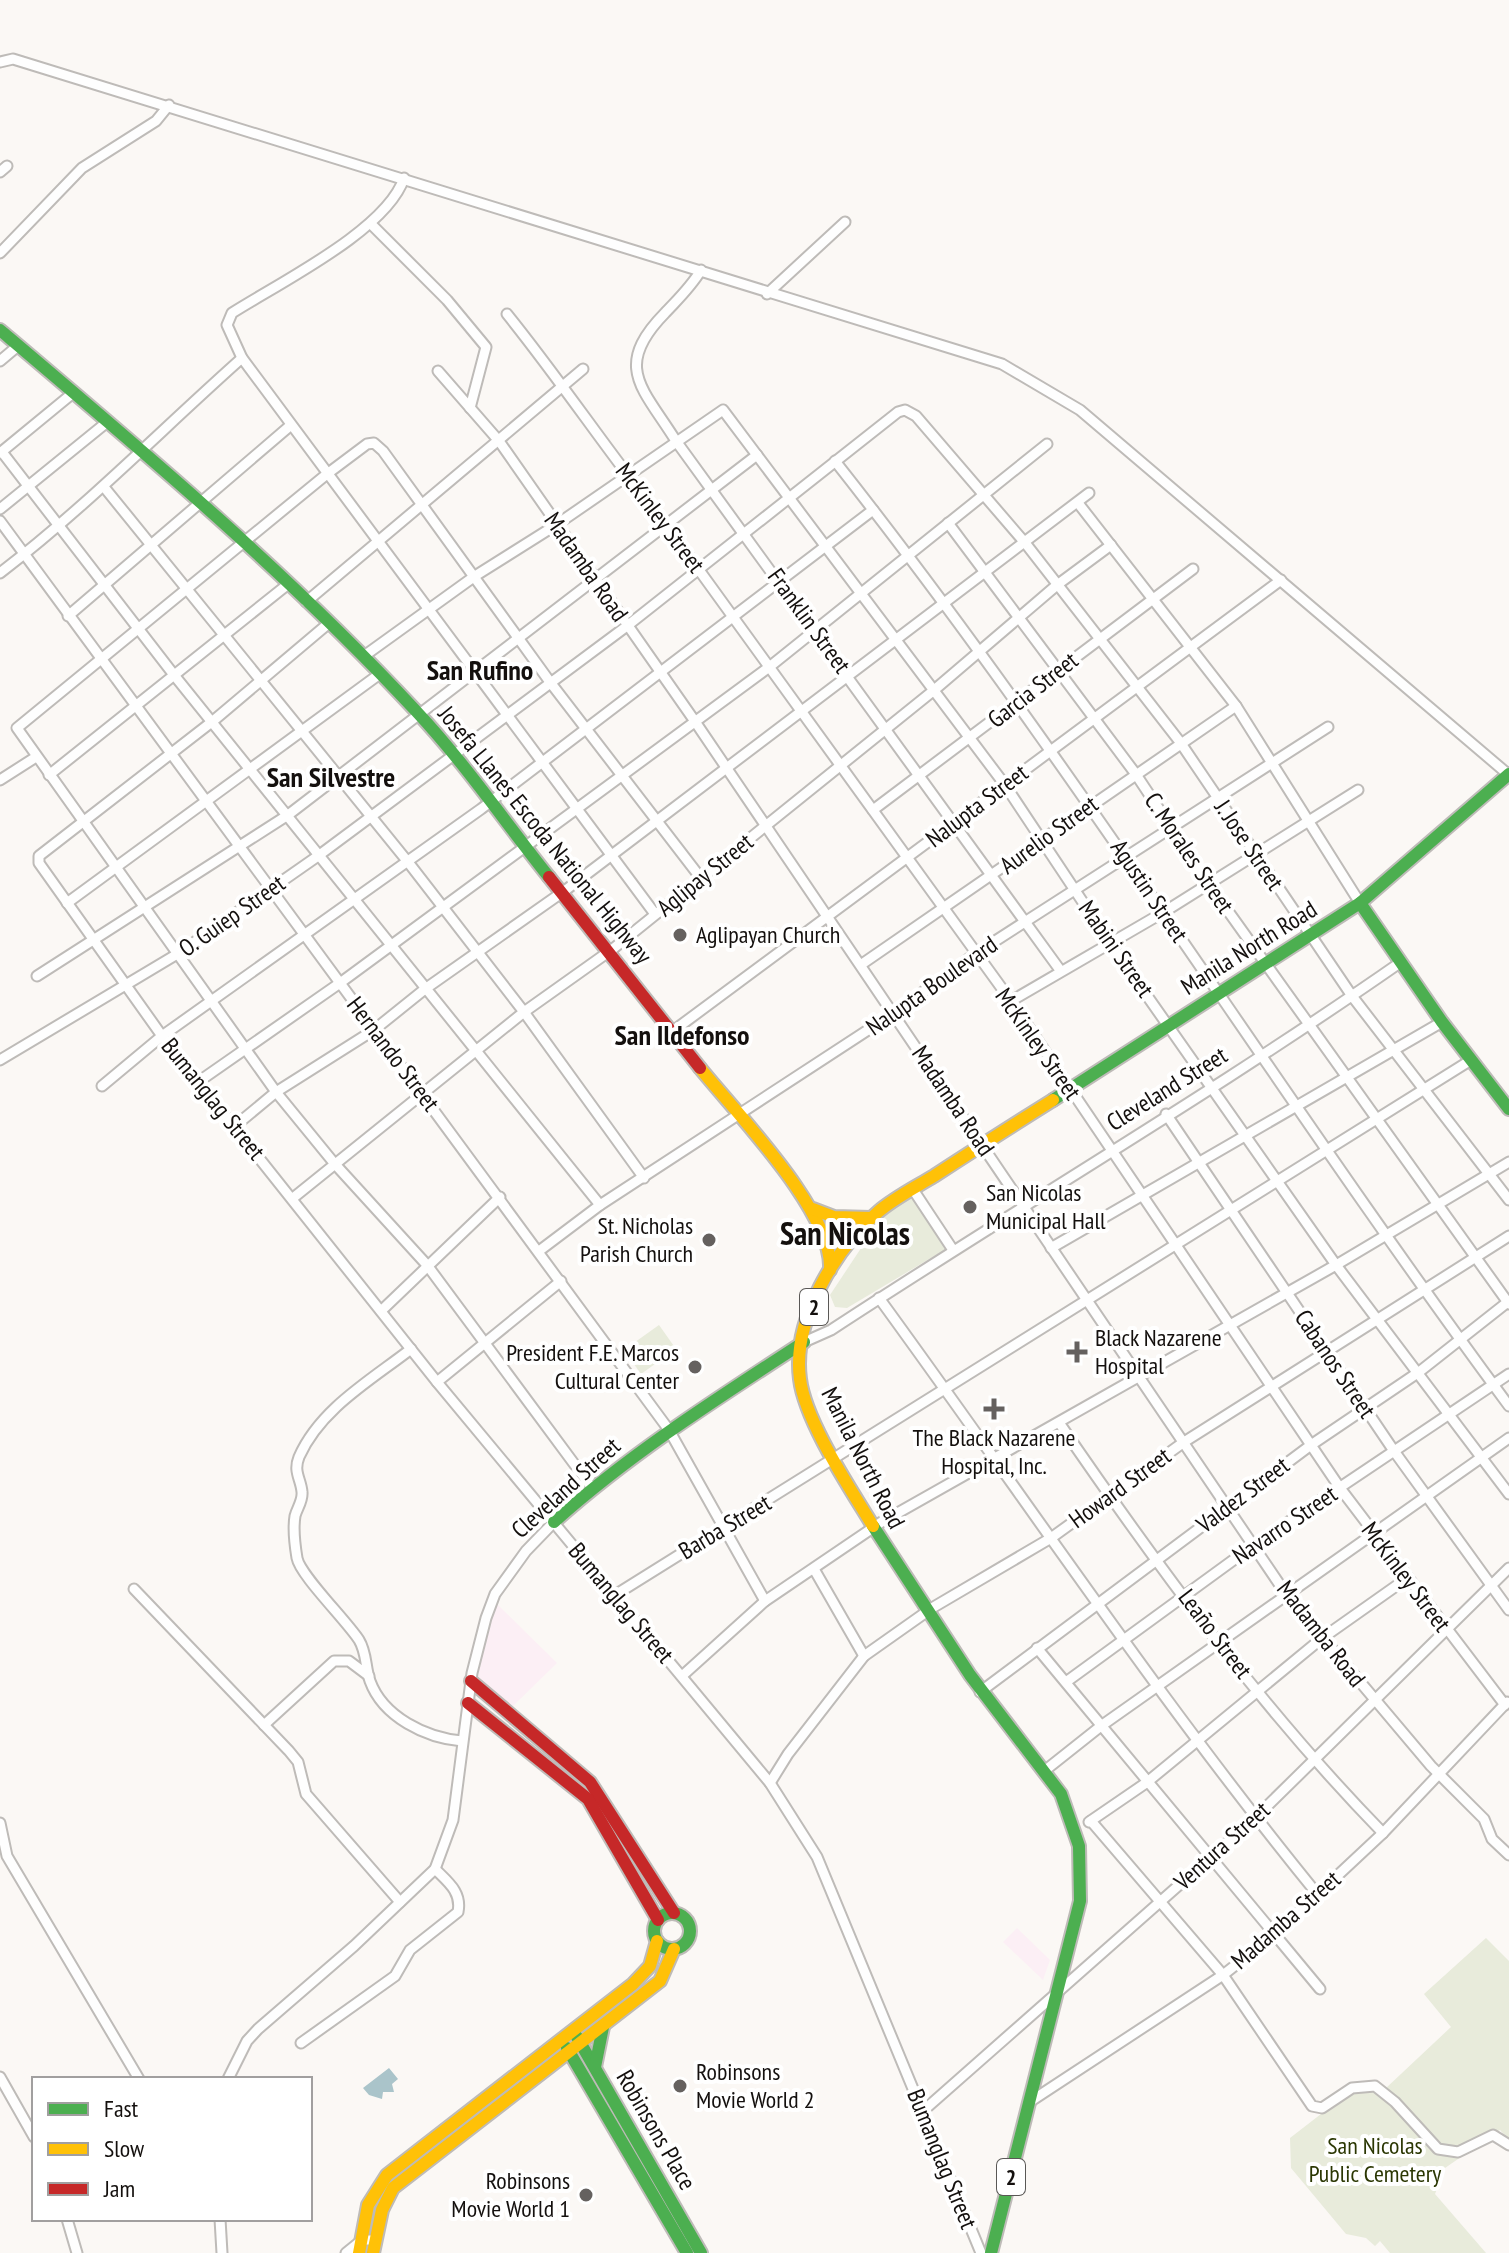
<svg xmlns="http://www.w3.org/2000/svg" width="1509" height="2253" font-family="'PT Sans Narrow',sans-serif">
<style>
.commercial{fill:#fceff5}
.green{fill:#e8ebdb}
.water{fill:#aac4ca}
.lines{fill:none;stroke-linecap:round;stroke-linejoin:round}
.street-casing{stroke:#bebbb8;stroke-width:13}
.fast-casing{stroke:#bebbb8;stroke-width:16}
.slow-casing{stroke:#bebbb8;stroke-width:16}
.jam-casing{stroke:#bebbb8;stroke-width:16}
.street{stroke:#fefefe;stroke-width:9}
.fast{stroke:#4caf50;stroke-width:12}
.slow{stroke:#ffc107;stroke-width:12}
.jam{stroke:#c62828;stroke-width:12}
.poi-dot{fill:#65615f;stroke:#fff;stroke-width:3}
.labels{text-anchor:middle;stroke-width:8;stroke-linejoin:round;paint-order:stroke}
.shield{fill:#fff;stroke:#5a5856;stroke-width:2}
.shield-label{font-size:22px;font-weight:bold;fill:#14100e}
.street-label{font-size:24px;fill:#14100e;stroke:#fff}
.poi-label{font-size:24px;fill:#14100e;stroke:#fff;text-anchor:start}
.park-label{font-size:24px;fill:#2b3703;stroke:#fff}
.quarter-label{font-size:28px;font-weight:bold;fill:#14100e;stroke:#fff}
.district-label{font-size:32px;font-weight:bold;fill:#14100e;stroke:#fff}
</style>
<rect width="100%" height="100%" fill="#fbf8f5"/>
<g class="commercial">
<path d="M 494,1601 L 557,1663 L 511,1708 L 478,1676 Z"/>
<path d="M 1017,1928 L 1050,1960 L 1043,1980 L 1003,1942 Z"/>
</g>
<g class="green">
<path d="M 912,1195 L 946,1249 L 847,1308 L 835,1307 L 830,1295 L 881,1218 Z"/>
<path d="M 659,1325 L 676,1349 L 641,1374 L 624,1350 Z"/>
<path d="M 1486,1938 L 1509,1961 L 1509,2140 L 1500,2130 L 1445,2168 L 1435,2194 L 1486,2253 L 1390,2253 L 1380,2241 L 1375,2246 L 1366,2238 L 1346,2234 L 1291,2168 L 1290,2138 L 1352,2090 L 1385,2089 L 1451,2027 L 1424,1994 Z"/>
</g>
<path class="water" d="M 389,2068 L 398,2079 L 392,2084 L 394,2092 L 383,2092 L 382,2099 L 369,2095 L 363,2088 Z"/>
<g class="lines">
<defs>
<g id="street">
<path d="M 0,62 L 13,59 L 1002,364 L 1080,410 L 1509,775"/>
<path d="M 0,172 L 7,166"/>
<path d="M 404,178 C 387,230 279,283 232,313 L 227,325 L 242,358 L 655,914"/>
<path d="M 371,224 L 447,300 L 486,347 L 470,408"/>
<path d="M 0,253 L 82,168 L 156,121 L 169,105"/>
<path d="M 701,270 C 691,287 678,299 665,313 C 612,367 643,388 676,441 L 1060,970"/>
<path d="M 767,294 L 845,222"/>
<path d="M 507,314 C 562,382 610,455 665,523 L 1011,1001 L 1340,1488 L 1505,1705"/>
<path d="M 0,361 L 19,345"/>
<path d="M 438,371 L 499,441 L 694,720 L 1286,1594 L 1431,1766 L 1484,1819 L 1492,1839 L 1509,1855"/>
<path d="M 2,452 L 174,675 L 600,1205"/>
<path d="M 0,453 L 73,393"/>
<path d="M 835,461 C 1075,765 1279,1095 1509,1406"/>
<path d="M 104,487 L 408,862 L 524,1012 L 644,1178"/>
<path d="M 1078,503 L 1236,706 L 1360,903"/>
<path d="M 0,509 L 106,423"/>
<path d="M 0,521 L 669,1430 L 765,1601"/>
<path d="M 948,523 L 1135,773 L 1208,883 L 1509,1304"/>
<path d="M 0,573 C 86,507 161,430 242,358"/>
<path d="M 306,602 L 583,369"/>
<path d="M 68,616 L 291,425"/>
<path d="M 329,623 L 213,721 L 39,856 L 39,863 L 162,1036 L 437,1382 L 770,1783 L 817,1857 L 981,2253"/>
<path d="M 364,656 L 475,576 L 556,525 L 723,410 L 1005,785 L 1110,943 L 1336,1265 L 1509,1494"/>
<path d="M 49,775 L 287,585"/>
<path d="M 0,780 L 36,757"/>
<path d="M 873,810 L 1193,569"/>
<path d="M 67,903 L 381,673"/>
<path d="M 862,964 L 1236,706"/>
<path d="M 37,976 L 288,815 L 757,455"/>
<path d="M 1011,1001 L 1164,912 L 1358,790"/>
<path d="M 673,1031 L 1281,580"/>
<path d="M 0,1060 L 179,953 L 318,856 L 627,626 L 898,412 L 905,410 L 916,416 L 1026,544 L 1180,742 L 1352,996 L 1509,1200"/>
<path d="M 198,1082 L 340,983 L 768,668 L 1047,444"/>
<path d="M 102,1086 L 162,1036 L 481,809 L 873,510"/>
<path d="M 1166,1114 L 1394,1451 L 1509,1610"/>
<path d="M 235,1126 L 276,1092 L 374,1030 L 425,989 L 567,889 L 1089,493"/>
<path d="M 912,1188 L 953,1250"/>
<path d="M 293,1198 L 524,1012 L 614,948 L 933,691 L 1057,585 L 1111,545"/>
<path d="M 1051,1248 L 1442,1022"/>
<path d="M 539,1251 L 600,1205 L 894,1013 L 975,954 L 1328,727"/>
<path d="M 879,1298 C 1025,1498 1162,1704 1318,1895"/>
<path d="M 381,1311 L 500,1197"/>
<path d="M 804,1342 L 831,1330 C 1020,1206 1216,1091 1401,962"/>
<path d="M 411,1349 C 371,1380 320,1409 299,1457 C 293,1472 301,1479 302,1492 C 303,1501 297,1508 295,1516 C 293,1528 295,1546 297,1558 C 300,1575 346,1620 359,1640 C 367,1653 365,1667 370,1681 C 383,1717 426,1738 462,1741"/>
<path d="M 437,1382 L 561,1281"/>
<path d="M 1060,1424 C 1158,1567 1262,1709 1383,1833"/>
<path d="M 592,1488 L 427,1265 L 334,1163 L 276,1092 L 17,728 L 327,474 L 367,444 L 374,443 L 383,451 L 550,682 L 700,877"/>
<path d="M 814,1569 L 864,1656"/>
<path d="M 134,1589 L 289,1751 L 298,1762 L 306,1794 L 400,1902"/>
<path d="M 615,1595 L 1471,1060"/>
<path d="M 1037,1648 L 1320,1989"/>
<path d="M 682,1676 L 765,1601 L 880,1523 L 1336,1265 L 1509,1162"/>
<path d="M 1066,1682 L 1254,1545 L 1509,1374"/>
<path d="M 980,1692 L 1311,1445 L 1419,1372 L 1509,1301"/>
<path d="M 264,1725 L 334,1661 L 349,1661 L 369,1676"/>
<path d="M 1043,1772 L 1101,1726 L 1509,1438"/>
<path d="M 770,1783 L 788,1754 L 864,1656 L 932,1608 L 1051,1538 L 1184,1442 L 1509,1236"/>
<path d="M 1091,1821 L 1223,1975 L 1312,2106 L 1322,2108 L 1352,2088 L 1375,2086 L 1395,2102 L 1438,2149 L 1458,2152 L 1493,2135 L 1509,2145"/>
<path d="M 1089,1822 L 1146,1783 L 1321,1639 L 1406,1579"/>
<path d="M 0,1823 L 7,1856 L 139,2079"/>
<path d="M 301,2043 L 395,1976 L 410,1950 L 458,1912 C 462,1892 448,1882 435,1869"/>
<path d="M 0,2077 L 34,2137"/>
<path d="M 228,2079 L 247,2041 L 258,2029 L 354,1946 L 435,1869 L 453,1820 L 472,1673 L 486,1618 L 495,1594 L 526,1551 L 554,1522"/>
<path d="M 1031,2101 L 1223,1975 L 1275,1934 L 1383,1833 L 1507,1702"/>
<path d="M 923,2111 L 1255,1818 L 1509,1568"/>
<path d="M 67,2219 L 77,2253"/>
<path d="M 220,2219 L 222,2253"/>
<path d="M 346,2253 L 362,2240 L 376,2240"/>
</g>
<g id="fast">
<path d="M 0,330 C 143,451 288,573 416,711 C 464,762 505,822 549,877"/>
<path d="M 1360,903 L 1442,1022 L 1509,1109"/>
<path d="M 1053,1100 L 1360,903 L 1509,774"/>
<path d="M 554,1522 C 631,1453 718,1398 804,1342"/>
<path d="M 873,1526 L 970,1675 L 1061,1794 L 1079,1846 L 1080,1901 L 991,2253"/>
<circle cx="672" cy="1931" r="18"/>
<path d="M 577,2037 L 701,2253"/>
<path d="M 567,2048 L 687,2253"/>
<path d="M 595,2067 L 603,2027"/>
</g>
<g id="slow">
<path d="M 700,1068 C 737,1114 834,1213 830,1270"/>
<path d="M 813,1209 L 834,1217 L 871,1218"/>
<path d="M 873,1526 C 850,1488 805,1421 800,1379 C 792,1320 835,1249 878,1212 C 894,1198 916,1187 934,1176 C 974,1150 1013,1125 1053,1100"/>
<path d="M 359,2253 L 368,2205 L 387,2175 L 633,1984 L 650,1966 L 657,1941"/>
<path d="M 373,2253 L 382,2210 L 393,2188 L 660,1981 L 674,1949"/>
</g>
<g id="jam">
<path d="M 549,877 L 700,1068"/>
<path d="M 471,1681 L 590,1782 L 674,1913"/>
<path d="M 468,1703 L 588,1799 L 658,1920"/>
</g>
</defs>
<use href="#street" class="street-casing"/>
<use href="#fast" class="fast-casing"/>
<use href="#slow" class="slow-casing"/>
<use href="#jam" class="jam-casing"/>
<use href="#street" class="street"/>
<use href="#fast" class="fast"/>
<use href="#slow" class="slow"/>
<use href="#jam" class="jam"/>
</g>
<g class="poi-dot">
<circle cx="680" cy="935" r="8"/>
<circle cx="970" cy="1207" r="8"/>
<circle cx="709" cy="1240" r="8"/>
<path d="M1073 1340h8v8h8v8h-8v8h-8v-8h-8v-8h8z"/>
<circle cx="695" cy="1367" r="8"/>
<path d="M990 1397h8v8h8v8h-8v8h-8v-8h-8v-8h8z"/>
<circle cx="680" cy="2086" r="8"/>
<circle cx="586" cy="2195" r="8"/>
</g>
<g class="labels">
<g class="shield">
<rect x="800" y="1289" width="28" height="36" rx="6"/>
<rect x="997" y="2159" width="28" height="36" rx="6"/>
</g>
<g class="shield-label">
<text x="814" y="1315">2</text>
<text x="1011" y="2185">2</text>
</g>
<g class="street-label">
<text transform="translate(660 518) rotate(53)" y="8">McKinley Street</text>
<text transform="translate(586 567) rotate(55)" y="8">Madamba Road</text>
<text transform="translate(809 621) rotate(54)" y="8">Franklin Street</text>
<text transform="translate(1033 690) rotate(-38)" y="8">Garcia Street</text>
<text transform="translate(977 806) rotate(-37)" y="8">Nalupta Street</text>
<text transform="translate(545 835) rotate(51)" y="8">Josefa Llanes Escoda National Highway</text>
<text transform="translate(1049 835) rotate(-36)" y="8">Aurelio Street</text>
<text transform="translate(1249 845) rotate(56)" y="8">J. Jose Street</text>
<text transform="translate(1189 853) rotate(56)" y="8">C. Morales Street</text>
<text transform="translate(705 875) rotate(-39)" y="8">Aglipay Street</text>
<text transform="translate(1149 891) rotate(56)" y="8">Agustin Street</text>
<text transform="translate(232 916) rotate(-35)" y="8">O. Guiep Street</text>
<text transform="translate(1249 948) rotate(-32)" y="8">Manila North Road</text>
<text transform="translate(1116 949) rotate(55)" y="8">Mabini Street</text>
<text transform="translate(932 986) rotate(-35)" y="8">Nalupta Boulevard</text>
<text transform="translate(1038 1044) rotate(55)" y="8">McKinley Street</text>
<text transform="translate(393 1054) rotate(53)" y="8">Hernando Street</text>
<text transform="translate(1167 1089) rotate(-32)" y="8">Cleveland Street</text>
<text transform="translate(213 1099) rotate(51)" y="8">Bumanglag Street</text>
<text transform="translate(953 1101) rotate(56)" y="8">Madamba Road</text>
<text transform="translate(1335 1364) rotate(56)" y="8">Cabanos Street</text>
<text transform="translate(863 1458) rotate(63)" y="8">Manila North Road</text>
<text transform="translate(566 1488) rotate(-42)" y="8">Cleveland Street</text>
<text transform="translate(1120 1488) rotate(-36)" y="8">Howard Street</text>
<text transform="translate(1243 1495) rotate(-37)" y="8">Valdez Street</text>
<text transform="translate(1285 1525) rotate(-34)" y="8">Navarro Street</text>
<text transform="translate(725 1527) rotate(-31)" y="8">Barba Street</text>
<text transform="translate(1406 1577) rotate(53)" y="8">McKinley Street</text>
<text transform="translate(621 1603) rotate(50)" y="8">Bumanglag Street</text>
<text transform="translate(1215 1634) rotate(53)" y="8">Leaño Street</text>
<text transform="translate(1321 1634) rotate(52)" y="8">Madamba Road</text>
<text transform="translate(1222 1846) rotate(-42)" y="8">Ventura Street</text>
<text transform="translate(1286 1920) rotate(-41)" y="8">Madamba Street</text>
<text transform="translate(656 2130) rotate(60)" y="8">Robinsons Place</text>
<text transform="translate(942 2159) rotate(68)" y="8">Bumanglag Street</text>
</g>
<g class="poi-label">
<text x="696" y="943">Aglipayan Church</text>
<text x="986" y="1201">San Nicolas<tspan x="986" dy="28">Municipal Hall</tspan></text>
<text x="693" y="1234" text-anchor="end">St. Nicholas<tspan x="693" dy="28">Parish Church</tspan></text>
<text x="1095" y="1346">Black Nazarene<tspan x="1095" dy="28">Hospital</tspan></text>
<text x="679" y="1361" text-anchor="end">President F.E. Marcos<tspan x="679" dy="28">Cultural Center</tspan></text>
<text x="994" y="1446" text-anchor="middle">The Black Nazarene<tspan x="994" dy="28">Hospital, Inc.</tspan></text>
<text x="696" y="2080">Robinsons<tspan x="696" dy="28">Movie World 2</tspan></text>
<text x="570" y="2189" text-anchor="end">Robinsons<tspan x="570" dy="28">Movie World 1</tspan></text>
</g>
<g class="park-label">
<text x="1375" y="2154">San Nicolas<tspan x="1375" dy="28">Public Cemetery</tspan></text>
</g>
<g class="quarter-label">
<text x="480" y="680">San Rufino</text>
<text x="331" y="787">San Silvestre</text>
<text x="682" y="1045">San Ildefonso</text>
</g>
<g class="district-label">
<text x="845" y="1245">San Nicolas</text>
</g>
</g>
<rect x="32" y="2077" width="280" height="144" fill="#ffffff" stroke="#a19f9f" stroke-width="2"/>
<rect x="48" y="2103" width="40" height="12" fill="#4caf50" stroke="#a19f9f" stroke-width="2"/>
<text x="104" y="2117" font-size="24" fill="#14100e">Fast</text>
<rect x="48" y="2143" width="40" height="12" fill="#ffc107" stroke="#a19f9f" stroke-width="2"/>
<text x="104" y="2157" font-size="24" fill="#14100e">Slow</text>
<rect x="48" y="2183" width="40" height="12" fill="#c62828" stroke="#a19f9f" stroke-width="2"/>
<text x="104" y="2197" font-size="24" fill="#14100e">Jam</text>
</svg>
